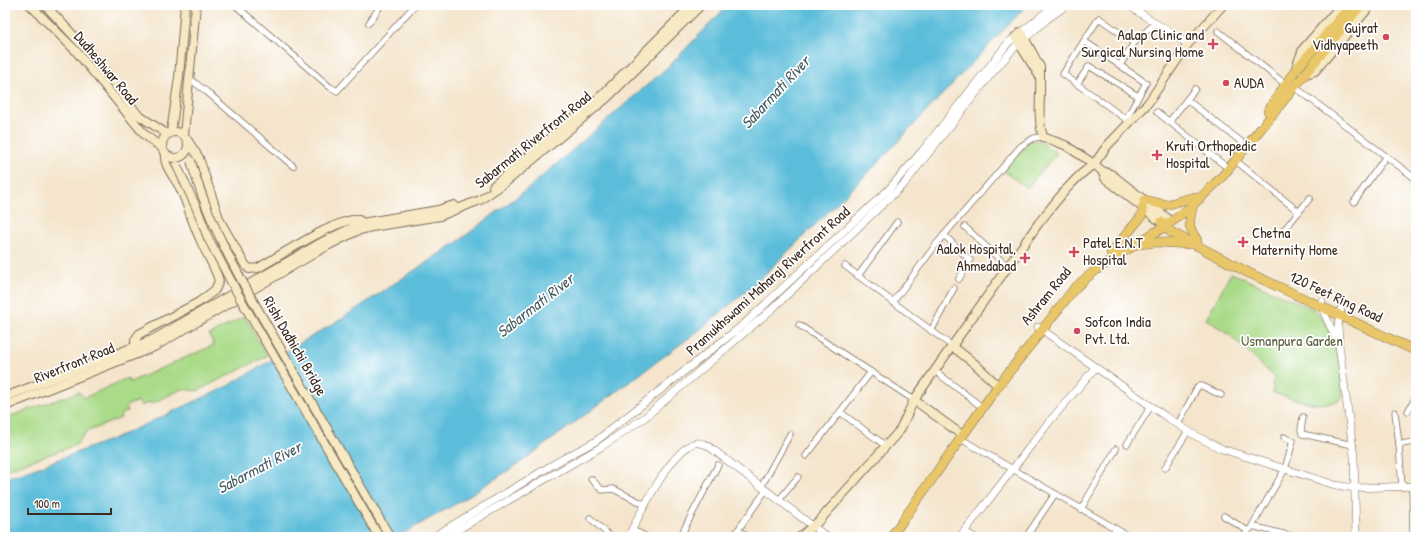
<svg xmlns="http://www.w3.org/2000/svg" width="1421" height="542" font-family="'Patrick Hand',sans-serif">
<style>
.green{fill:#aadb89;stroke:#728254}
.water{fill:#5cbdda;stroke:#4c747c}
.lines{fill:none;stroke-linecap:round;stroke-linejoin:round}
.minor-casing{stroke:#7c6b5b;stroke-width:7}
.tertiary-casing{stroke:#7c6b5b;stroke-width:8}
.secondary-casing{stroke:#7c6b5b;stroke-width:10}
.primary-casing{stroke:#7c6b5b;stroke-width:10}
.minor{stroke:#fff;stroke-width:5.5}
.tertiary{stroke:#fff;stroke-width:7}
.secondary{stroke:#f6e9c3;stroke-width:8}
.primary{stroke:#e9c769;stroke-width:9}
.secondary-bridge-casing{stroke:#7c6b5b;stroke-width:10;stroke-linecap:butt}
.secondary-bridge{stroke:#f6e9c3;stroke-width:8}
.poi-dot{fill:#d1495b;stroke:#fff;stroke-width:1.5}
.labels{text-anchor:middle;stroke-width:3.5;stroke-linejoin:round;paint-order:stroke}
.poi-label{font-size:15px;fill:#3b2a1e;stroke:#fff;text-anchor:start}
.street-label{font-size:15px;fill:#3b2a1e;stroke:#fff}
.park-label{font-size:15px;fill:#5c5f3e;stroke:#fff}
.water-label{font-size:16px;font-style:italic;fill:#475d60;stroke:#fff}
</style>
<rect width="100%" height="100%" fill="#fff"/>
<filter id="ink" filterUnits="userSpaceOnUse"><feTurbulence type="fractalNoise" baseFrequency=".025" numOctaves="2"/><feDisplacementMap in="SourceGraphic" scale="8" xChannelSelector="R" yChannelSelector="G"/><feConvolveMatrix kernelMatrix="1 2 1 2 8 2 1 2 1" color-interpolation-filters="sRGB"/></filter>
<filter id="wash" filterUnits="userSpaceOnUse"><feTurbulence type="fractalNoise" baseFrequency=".012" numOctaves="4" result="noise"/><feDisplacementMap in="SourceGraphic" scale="16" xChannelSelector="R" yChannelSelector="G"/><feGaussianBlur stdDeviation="0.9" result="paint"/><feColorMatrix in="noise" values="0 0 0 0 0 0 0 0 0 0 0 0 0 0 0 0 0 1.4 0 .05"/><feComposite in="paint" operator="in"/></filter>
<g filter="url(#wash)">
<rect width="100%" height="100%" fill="#f4e5cc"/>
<g class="green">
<path d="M 1037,140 L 1057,153 L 1027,188 L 1004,171 L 1029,142 Z"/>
<path d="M 1231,273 L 1313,309 C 1338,329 1339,367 1343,397 C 1326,412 1293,398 1273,393 L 1272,382 L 1275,378 L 1230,335 L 1206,319 Z"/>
<path d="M 245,316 L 267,356 L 197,391 L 182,389 L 151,404 L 150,402 L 141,406 L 138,401 L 126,406 L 128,411 L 120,415 L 121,418 L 86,432 L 76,445 L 5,470 L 5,418 L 79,392 L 84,398 L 127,378 L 130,382 L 214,345 L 209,335 Z"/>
</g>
<path class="water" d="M 728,5 L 1027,5 L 873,168 L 754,285 L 697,332 L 520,463 L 454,505 L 397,537 L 5,537 L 5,478 L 23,473 L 120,436 L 226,387 L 341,319 L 457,242 L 530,187 L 670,65 Z"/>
</g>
<g filter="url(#ink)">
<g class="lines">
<defs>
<g id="minor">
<path d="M 235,5 L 330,87 L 337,91 L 415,5"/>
<path d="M 369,23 L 381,5"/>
<path d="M 1218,31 L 1285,84"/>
<path d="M 1084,41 L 1099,18 L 1134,43 L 1120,65"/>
<path d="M 1134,43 L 1155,23"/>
<path d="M 190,79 L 207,92 L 293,166"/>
<path d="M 1077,84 L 1089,66 L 1138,96"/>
<path d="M 1295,87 L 1416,179"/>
<path d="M 1187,100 L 1243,143"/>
<path d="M 1157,112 L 1224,165"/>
<path d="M 1126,119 L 1146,83 L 1084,41 L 1063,74 L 1130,122"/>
<path d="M 1169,122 L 1195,89"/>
<path d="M 1235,160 L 1299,212"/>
<path d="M 1354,202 L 1386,156"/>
<path d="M 965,227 L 1008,267"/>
<path d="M 1284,230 L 1310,198"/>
<path d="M 944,235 L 970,260 L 959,279"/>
<path d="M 845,266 L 952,346"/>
<path d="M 858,276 L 897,222"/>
<path d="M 893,302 L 938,242 L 1021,146 L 1034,138 L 1043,137"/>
<path d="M 799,325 L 914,400"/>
<path d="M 931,331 L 954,288"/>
<path d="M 1412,344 L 1416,337"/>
<path d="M 935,371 L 978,404"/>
<path d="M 1408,411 L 1416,397"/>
<path d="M 840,412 L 886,446"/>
<path d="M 1395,412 L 1399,444"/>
<path d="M 1303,417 L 1301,430 L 1302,434 L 1353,445"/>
<path d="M 1178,424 L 1198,386 L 1202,386 L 1221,395"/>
<path d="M 1284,437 L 1293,441 L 1285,469 L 1252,526 L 1295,537"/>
<path d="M 961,439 L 1130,537"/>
<path d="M 1127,444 L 1151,406"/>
<path d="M 806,456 L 871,372"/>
<path d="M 1165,468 L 1188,431"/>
<path d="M 591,479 L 602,490 L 613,489 L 646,505"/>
<path d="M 1412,486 L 1413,537"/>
<path d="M 761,487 L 790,434"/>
<path d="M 1402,487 L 1399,444 L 1416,442"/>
<path d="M 779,500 L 798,477"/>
<path d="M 1081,509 L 1116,449"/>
<path d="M 1224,516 L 1248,531"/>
<path d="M 590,518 L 611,537"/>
<path d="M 632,530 L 647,537"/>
<path d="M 738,530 L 748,537"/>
<path d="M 964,531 L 975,537"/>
<path d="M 680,537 L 718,465"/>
<path d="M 733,537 L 766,490"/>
<path d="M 1026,537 L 1055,494"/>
<path d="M 1111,537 L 1116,529"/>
<path d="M 1243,537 L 1251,528"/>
</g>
<g id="tertiary">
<path d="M 1134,9 L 1188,44"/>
<path d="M 1322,301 L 1321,306 L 1336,339"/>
<path d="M 1341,309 L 1338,325 L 1339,345 L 1354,457 L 1356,537"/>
<path d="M 1038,327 L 1165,416 L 1196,436 L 1222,449 L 1335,485 L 1355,488 L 1416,486"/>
<path d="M 433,537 L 559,461 L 596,441 L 744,324 L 889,189 L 923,150 L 1008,43 L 1055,5"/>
<path d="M 445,537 L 601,447 L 644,418 L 697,373 L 771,310 L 904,184 L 988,78 L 1014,48 L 1046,20 L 1067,5"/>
<path d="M 628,537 C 641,513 670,451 695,443 C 699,442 703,444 707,445 L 827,537"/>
<path d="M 960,537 L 1049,422 L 1095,368"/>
</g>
<g id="secondary">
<path d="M 30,5 L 76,51 L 145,135 L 162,148"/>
<path d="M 45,5 L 99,63 L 138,115 L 167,134"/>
<path d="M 1015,37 L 1040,77 L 1040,67 L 1021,32"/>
<path d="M 1296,68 L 1303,49 L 1341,5"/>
<path d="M 1303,75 L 1315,71 L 1371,5"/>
<path d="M 1040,77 C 1041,97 1037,118 1043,137 L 1065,145 L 1094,164"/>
<circle cx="175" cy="145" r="13"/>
<path d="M 171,132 L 179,77 L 185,5"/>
<path d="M 184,135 L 196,5"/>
<path d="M 188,141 L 199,158 L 220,221 L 244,263 L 249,269 L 258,268 C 276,258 342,215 359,220 L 364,226"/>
<path d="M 1102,171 L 1105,178 L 1161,222"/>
<path d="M 493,186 L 603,94 L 692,5"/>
<path d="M 1167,218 L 1111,174 L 1102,171 L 1094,164 L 1107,146 L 1148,103 L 1188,44 L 1223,5"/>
<path d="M 952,346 L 975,364 L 994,382"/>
<path d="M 136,351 L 135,340 L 139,334 L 199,302 L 215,290 L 219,281 C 215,266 206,254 200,239 C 192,222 188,205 180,188 C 175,178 163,165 165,154"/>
<path d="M 5,397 L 152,340 L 324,241 L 362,223 L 438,210 L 454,205"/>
<path d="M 914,400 L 958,432"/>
<path d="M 5,406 L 154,347 L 327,246 L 357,231 L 372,227 L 440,216 L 480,200 L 506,182 L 607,98 L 701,5"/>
<path d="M 800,537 L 820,520 L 900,430 L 914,400 L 1038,224 C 1055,203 1072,179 1094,164"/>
</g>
<g id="primary">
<path d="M 1268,111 L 1294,72 L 1351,5"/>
<path d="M 1144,200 L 1166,205 L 1194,197"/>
<path d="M 1193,205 C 1189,221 1187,226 1197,240"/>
<path d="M 1161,222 L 1171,232 L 1249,273 L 1416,351"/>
<path d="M 1139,244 L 1157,242 L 1188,244"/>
<path d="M 1111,253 L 1140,218 L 1143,213 L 1142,207"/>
<path d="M 891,537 L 995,390 L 1074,289 C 1101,262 1134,247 1165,226 C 1186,213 1203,195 1221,178 L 1361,5"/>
</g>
</defs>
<use href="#minor" class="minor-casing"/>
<use href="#tertiary" class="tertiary-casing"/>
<use href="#secondary" class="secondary-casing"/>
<use href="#primary" class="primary-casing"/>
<use href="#minor" class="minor"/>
<use href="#tertiary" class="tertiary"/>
<use href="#secondary" class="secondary"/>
<use href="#primary" class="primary"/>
<defs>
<g id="secondary-bridge">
<path d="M 191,161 C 210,230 247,291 282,351 C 318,413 354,475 390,537"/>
<path d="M 177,166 L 197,209 L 208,238 L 240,298 L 379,537"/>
</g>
</defs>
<use href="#secondary-bridge" class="secondary-bridge-casing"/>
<use href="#secondary-bridge" class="secondary-bridge"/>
</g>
</g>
<g class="poi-dot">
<circle cx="1386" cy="37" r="4"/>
<path d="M1211 38h4v4h4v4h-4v4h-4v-4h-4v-4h4z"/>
<circle cx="1226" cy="83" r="4"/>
<path d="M1155 149h4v4h4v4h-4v4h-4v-4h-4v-4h4z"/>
<path d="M1241 236h4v4h4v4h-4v4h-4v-4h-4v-4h4z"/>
<path d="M1072 246h4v4h4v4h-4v4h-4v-4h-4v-4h4z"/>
<path d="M1023 252h4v4h4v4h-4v4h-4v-4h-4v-4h4z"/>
<circle cx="1077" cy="331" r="4"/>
</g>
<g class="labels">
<g class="poi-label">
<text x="1378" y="33" text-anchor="end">Gujrat<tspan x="1378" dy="17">Vidhyapeeth</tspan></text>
<text x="1204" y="40" text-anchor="end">Aalap Clinic and<tspan x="1204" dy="17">Surgical Nursing Home</tspan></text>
<text x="1234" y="88">AUDA</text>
<text x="1166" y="151">Kruti Orthopedic<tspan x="1166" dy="17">Hospital</tspan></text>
<text x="1252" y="238">Chetna<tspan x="1252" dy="17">Maternity Home</tspan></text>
<text x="1083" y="248">Patel E.N.T<tspan x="1083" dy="17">Hospital</tspan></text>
<text x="1016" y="254" text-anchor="end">Aalok Hospital,<tspan x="1016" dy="17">Ahmedabad</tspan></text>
<text x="1085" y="327">Sofcon India<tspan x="1085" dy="17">Pvt. Ltd.</tspan></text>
</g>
<g class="street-label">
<text transform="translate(106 68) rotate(50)" y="5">Dudheshwar Road</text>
<text transform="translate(533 140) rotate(-39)" y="5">Sabarmati Riverfront Road</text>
<text transform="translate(768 281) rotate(-42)" y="5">Pramukhswami Maharaj Riverfront Road</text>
<text transform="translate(1046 296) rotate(-51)" y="5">Ashram Road</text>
<text transform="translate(1336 297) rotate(25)" y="5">120 Feet Ring Road</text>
<text transform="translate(295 346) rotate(60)" y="5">Rishi Dadhichi Bridge</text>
<text transform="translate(74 363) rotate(-22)" y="5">Riverfront Road</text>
</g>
<g class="park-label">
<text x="1292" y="346">Usmanpura Garden</text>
</g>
<g class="water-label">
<text transform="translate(775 92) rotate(-47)" y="6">Sabarmati River</text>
<text transform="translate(535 305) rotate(-38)" y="6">Sabarmati River</text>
<text transform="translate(259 467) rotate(-28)" y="6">Sabarmati River</text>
</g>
</g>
<rect width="1421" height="542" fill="none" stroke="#fff" stroke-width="20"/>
<path d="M28 508v6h83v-6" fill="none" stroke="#3b2a1e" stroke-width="2"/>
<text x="34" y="508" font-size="12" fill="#3b2a1e" stroke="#ffffff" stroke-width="3" paint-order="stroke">100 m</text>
</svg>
